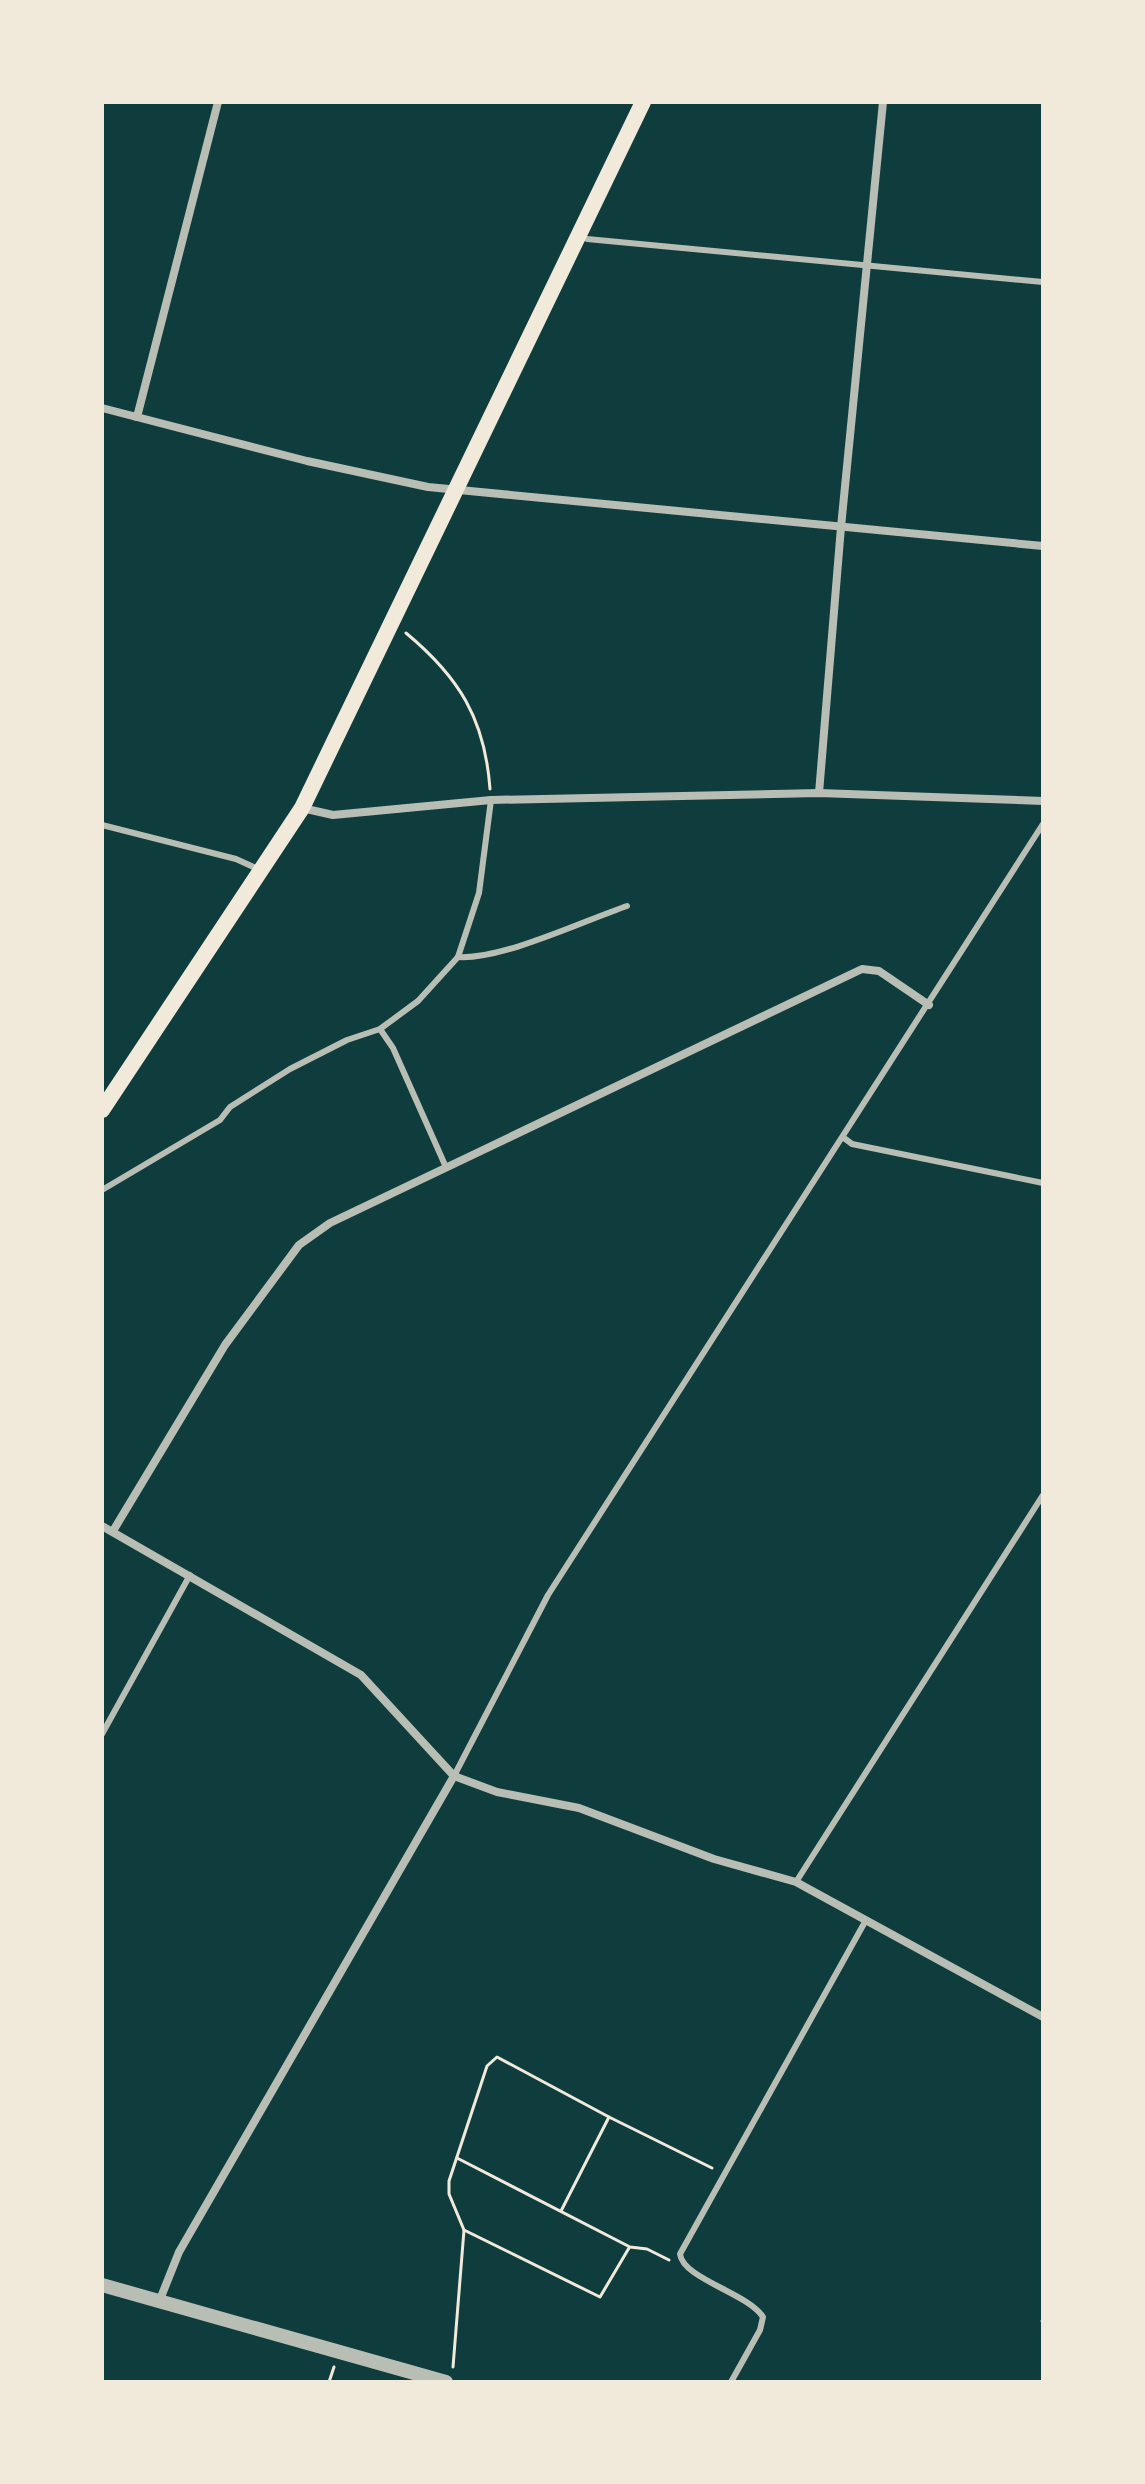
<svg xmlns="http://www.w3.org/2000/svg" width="1145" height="2484" font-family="'Nunito Sans',sans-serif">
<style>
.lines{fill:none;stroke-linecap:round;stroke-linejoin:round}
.path{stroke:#f1e9da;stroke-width:3}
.service{stroke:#b8beb3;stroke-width:6}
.minor{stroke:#b8beb3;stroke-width:8}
.tertiary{stroke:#b8beb3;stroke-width:14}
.secondary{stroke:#f1e9da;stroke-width:16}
</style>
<rect width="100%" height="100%" fill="#0f3d3e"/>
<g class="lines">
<g class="path">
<path d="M 406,633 C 459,677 485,719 490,789"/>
<path d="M 457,2158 L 630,2247 L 647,2249 L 669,2260"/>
<path d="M 561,2211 L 609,2117 L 712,2168"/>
<path d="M 464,2230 L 600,2297 L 629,2248"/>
<path d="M 1042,2321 L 1043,2321"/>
<path d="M 453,2367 L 464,2230 L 449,2194 L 449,2181 L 487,2066 L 497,2057 L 609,2117"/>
<path d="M 329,2382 L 334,2367"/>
</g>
<g class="service">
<path d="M 580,235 L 587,239 L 1043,282"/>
<path d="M 102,825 L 236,859 L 260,870"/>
<path d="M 458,957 C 502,960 583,921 627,906"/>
<path d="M 380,1029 L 393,1048 L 445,1165"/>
<path d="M 844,1138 L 852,1144 L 1043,1183"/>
<path d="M 102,1190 L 220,1120 L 230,1107 L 290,1069 L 347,1040 L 380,1029 L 418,1001 L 458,957 L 479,893 L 491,800"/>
<path d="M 102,1734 L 190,1575"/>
<path d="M 454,1776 L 548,1595 L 1043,824"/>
<path d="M 796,1882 L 1043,1495"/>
<path d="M 731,2382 L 760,2330 L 763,2317 C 748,2293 683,2279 680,2254 L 866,1920"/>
</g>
<g class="minor">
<path d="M 102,408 L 307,461 L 428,487 L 1043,546"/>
<path d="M 137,417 L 218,102"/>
<path d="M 819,793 L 841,527 L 883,102"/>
<path d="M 302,808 L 333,815 L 491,800 L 819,793 L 1043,801"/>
<path d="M 102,1526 L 361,1675 L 454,1776 L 497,1792 L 579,1808 L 714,1859 L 796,1882 L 1043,2017"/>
<path d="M 113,1531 L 225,1345 L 299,1245 L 330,1223 L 862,969 L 879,971 L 929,1005"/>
<path d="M 159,2302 L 179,2252 L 454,1776"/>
</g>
<path class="tertiary" d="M 102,2285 L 446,2382"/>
<path class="secondary" d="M 102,1110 L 302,808 L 643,102"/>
</g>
<rect width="1145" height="2484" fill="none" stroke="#f1e9da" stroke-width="208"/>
</svg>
